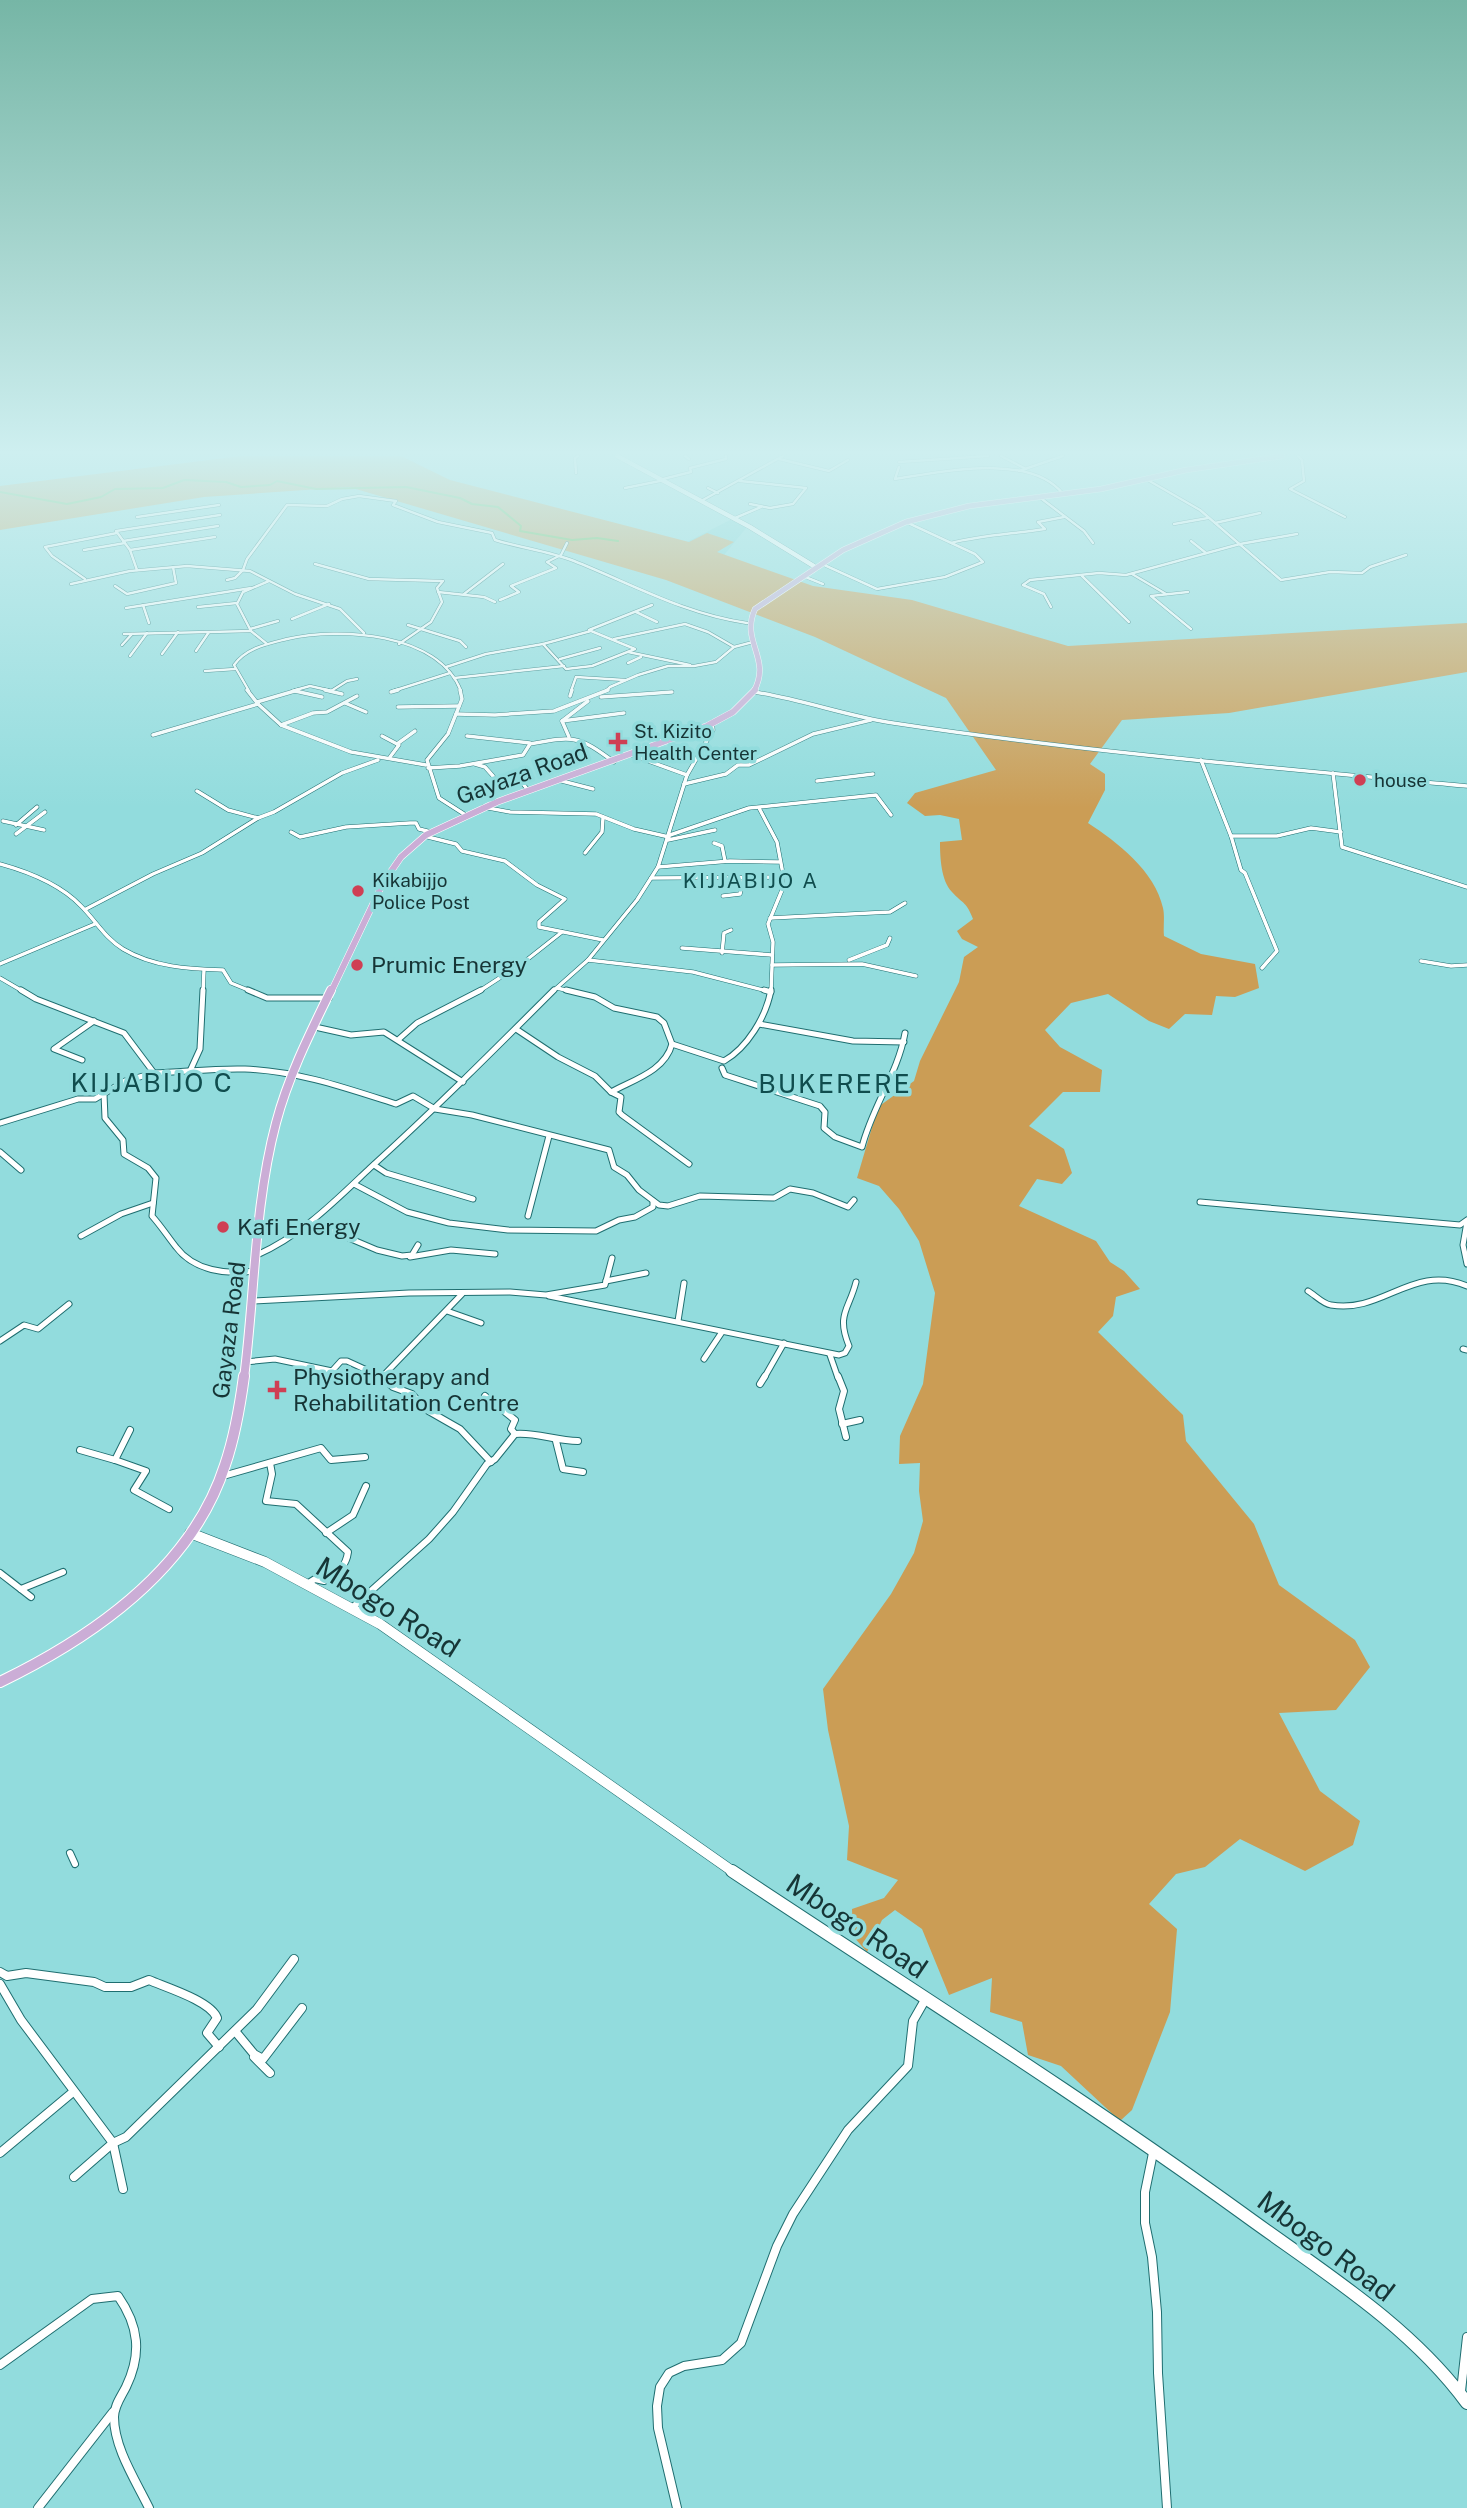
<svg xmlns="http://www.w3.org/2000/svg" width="1467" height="2508" font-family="'Public Sans',sans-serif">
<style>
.built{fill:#7cd3d4}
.green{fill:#cb9d55}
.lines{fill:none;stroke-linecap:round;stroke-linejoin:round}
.stream{stroke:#6bb844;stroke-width:2}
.minor-far4-casing{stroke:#1f6e70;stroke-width:3.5}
.minor-far3-casing{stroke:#1f6e70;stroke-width:4.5}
.minor-far2-casing{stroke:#1f6e70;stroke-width:7}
.minor-far1-casing{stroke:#1f6e70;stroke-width:8}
.minor-casing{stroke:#1f6e70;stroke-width:10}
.tertiary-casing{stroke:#1f6e70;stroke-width:5}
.secondary-far1-casing{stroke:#1f6e70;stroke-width:11}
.secondary-casing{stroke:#1f6e70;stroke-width:14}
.primary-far3-casing{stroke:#fff;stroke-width:6}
.primary-far2-casing{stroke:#fff;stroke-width:7}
.primary-far1-casing{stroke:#fff;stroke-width:10}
.primary-casing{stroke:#fff;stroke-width:12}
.minor-far4{stroke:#fff;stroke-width:2.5}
.minor-far3{stroke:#fff;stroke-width:3.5}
.minor-far2{stroke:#fff;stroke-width:5}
.minor-far1{stroke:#fff;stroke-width:6}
.minor{stroke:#fff;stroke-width:8}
.tertiary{stroke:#fff;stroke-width:4.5}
.secondary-far1{stroke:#fff;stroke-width:10}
.secondary{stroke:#fff;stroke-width:12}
.primary-far3{stroke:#cbadd6;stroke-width:5}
.primary-far2{stroke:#cbadd6;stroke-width:6}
.primary-far1{stroke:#cbadd6;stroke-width:8}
.primary{stroke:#cbadd6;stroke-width:10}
.poi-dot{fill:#cf3f54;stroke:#92dcdd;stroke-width:2.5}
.labels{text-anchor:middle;stroke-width:7;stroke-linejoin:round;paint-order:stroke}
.far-poi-label{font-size:19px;fill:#163536;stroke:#92dcdd;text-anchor:start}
.far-quarter-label{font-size:21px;letter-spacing:2px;fill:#104d4e;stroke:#92dcdd}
.street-label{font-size:23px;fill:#163536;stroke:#92dcdd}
.poi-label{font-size:23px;fill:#163536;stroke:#92dcdd;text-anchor:start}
.quarter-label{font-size:26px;letter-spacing:2px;fill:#104d4e;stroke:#92dcdd}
.near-street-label{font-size:28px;fill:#163536;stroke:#92dcdd}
</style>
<rect width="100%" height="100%" fill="#92dcdd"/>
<path class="built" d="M 732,519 L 747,527 L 724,555 L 685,543 Z"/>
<path class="green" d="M 241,456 L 401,456 L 450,480 L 689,542 L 707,533 L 734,542 L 717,552 L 813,586 L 912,600 L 1068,646 L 1467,623 L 1467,672 L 1229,713 L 1122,720 L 1090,764 L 1105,774 L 1105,790 L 1088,823 C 1117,842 1155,871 1163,908 C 1165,917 1163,927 1164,936 L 1201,954 L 1255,964 L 1259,988 L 1235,997 L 1216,996 L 1212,1015 L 1185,1014 L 1169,1029 L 1149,1021 L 1108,994 L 1071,1003 L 1045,1030 L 1060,1047 L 1102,1070 L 1100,1092 L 1063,1092 L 1029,1126 L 1064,1149 L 1072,1173 L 1062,1184 L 1037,1179 L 1019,1206 L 1096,1241 L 1110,1262 L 1124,1271 L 1140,1289 L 1116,1297 L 1113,1316 L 1098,1332 L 1183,1415 L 1186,1441 L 1254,1524 L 1279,1585 L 1355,1640 L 1370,1667 L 1336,1710 L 1279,1713 L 1320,1791 L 1360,1821 L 1353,1845 L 1305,1871 L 1240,1839 L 1205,1867 L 1176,1874 L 1149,1904 L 1177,1929 L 1170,2012 L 1132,2110 L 1120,2121 L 1061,2066 L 1028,2055 L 1022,2022 L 990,2012 L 992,1978 L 949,1995 L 922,1929 L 895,1910 L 882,1920 L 867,1952 L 853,1936 L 852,1909 L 884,1898 L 898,1880 L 847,1860 L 849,1826 L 828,1730 L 823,1689 L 891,1594 L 914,1553 L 923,1521 L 919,1491 L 920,1463 L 899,1464 L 900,1436 L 923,1384 L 935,1293 L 919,1241 L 899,1209 L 879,1186 L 857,1178 L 878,1107 L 914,1081 L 920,1061 L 959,982 L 964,957 L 978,947 L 962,939 L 957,931 L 973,919 C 966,901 964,905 952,892 C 941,881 940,857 940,842 L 962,840 L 959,819 L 940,815 L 925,816 L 907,803 L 915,793 L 996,770 L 946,698 L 815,637 L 666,580 L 349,487 L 204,497 L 0,530 L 0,486 Z"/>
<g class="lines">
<path class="stream" d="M 0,492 L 67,504 L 101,497 L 115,489 L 163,488 L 184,480 L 226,482 L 241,487 L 270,485 L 277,481 L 316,489 L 406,487 L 460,498 L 472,504 L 498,507 L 521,526 L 520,531 L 572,540 L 597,538 L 618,541"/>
<defs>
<g id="minor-far4">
<path d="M 685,456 L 689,459"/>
<path d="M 1001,456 L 1026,469"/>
<path d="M 1298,456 L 1302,460 L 1304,481 L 1290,489 L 1345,517"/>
<path d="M 779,459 L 829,471 L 848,460"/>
<path d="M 899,462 L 988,456"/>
<path d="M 899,467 L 895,479 C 941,472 1030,452 1063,494"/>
<path d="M 1019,471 L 1063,456"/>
<path d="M 576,473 L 575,458 L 578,456"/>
<path d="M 1146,479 L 1200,510 L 1281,580 L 1330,572 L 1362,573 L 1370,567 L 1406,555"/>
<path d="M 659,480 L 691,472 L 690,468 L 726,459 L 726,456"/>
<path d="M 740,481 L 806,488"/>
<path d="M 625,488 L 660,481"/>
<path d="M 708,488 L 718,493"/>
<path d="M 1038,496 L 1084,531 L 1093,543"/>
<path d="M 701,501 L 783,456"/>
<path d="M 750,504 L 770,508 L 793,504 L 806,488"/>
<path d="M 137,517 L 219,505"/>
<path d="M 735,518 L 761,507"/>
<path d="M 1038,522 L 1064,517"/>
<path d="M 1215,523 L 1260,513"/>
<path d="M 1174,524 L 1208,518"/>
<path d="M 123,541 L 218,526"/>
<path d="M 1191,541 L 1206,553"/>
<path d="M 951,543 C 982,535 1013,534 1045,529 L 1038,522"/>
<path d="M 84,550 L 125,543"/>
<path d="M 130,550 L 215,537"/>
<path d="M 315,564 L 369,579 L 442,581"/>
<path d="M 822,564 L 877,589 L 945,577 L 983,562 L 975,554 L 906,522"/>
<path d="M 137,570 L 130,550 L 116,531 L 220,515"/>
<path d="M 1132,574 L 1166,594"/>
<path d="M 803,576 L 823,584"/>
<path d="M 1082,576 L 1129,622"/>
<path d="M 85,579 L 52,556 L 45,547 L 117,533"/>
<path d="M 227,580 L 235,578 L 243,570 L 247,559 L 287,505 L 327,506 L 342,499 L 359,496 L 396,501 L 393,505 L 438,522 L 492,533 L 495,540 C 521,548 548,551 574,561 C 632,584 684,614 747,623"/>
<path d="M 71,584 L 130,571 L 187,566 L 250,571 L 295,594 L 340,609 L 364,633"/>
<path d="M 1023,585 L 1030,580 L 1099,573 L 1126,575 L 1240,544 L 1297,534"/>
<path d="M 1023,585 L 1044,594 L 1051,607"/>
<path d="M 115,586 L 127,594 L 176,583 L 173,567"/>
<path d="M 438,592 L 484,597 L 495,602"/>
<path d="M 1188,592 L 1151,596 L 1191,629"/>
<path d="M 464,594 L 503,564"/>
<path d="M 500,600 L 519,592 L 511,586 L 556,568 L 547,562 L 561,555 L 567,543"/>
<path d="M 143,605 L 149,623"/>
<path d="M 198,607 L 237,603"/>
<path d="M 126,608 L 251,588"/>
<path d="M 636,612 L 657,622"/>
<path d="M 292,619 L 329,604"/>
<path d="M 408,625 L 460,641 L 466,647"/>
<path d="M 250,629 L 278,621"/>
<path d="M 589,630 L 652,605"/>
<path d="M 591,631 L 635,649 L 592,666 L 566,669 L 543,644 Z"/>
<path d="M 124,634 L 251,631"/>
<path d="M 614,639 L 685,624 L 708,632 L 734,647"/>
<path d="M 267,644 L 251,631 L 237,604 L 243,592 L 269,581"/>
<path d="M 399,644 L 431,622 L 442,602 L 437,588 L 443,581"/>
<path d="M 122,645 L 132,634"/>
<path d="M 196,651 L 209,632"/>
<path d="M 628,652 L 690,665"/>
<path d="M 162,654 L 178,632"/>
<path d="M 130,656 L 147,633"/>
<path d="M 560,659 L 600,648"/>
<path d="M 628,663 L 641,657"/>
<path d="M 446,667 L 486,654 L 543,644"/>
<path d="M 205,671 L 235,669"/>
<path d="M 454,678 L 564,666"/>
<path d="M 249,691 L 234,665 C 246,648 267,644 287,639 C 339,627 438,632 461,691"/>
<path d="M 292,691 L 310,686 L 332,691"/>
<path d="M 331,691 L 347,681 L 357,679"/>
<path d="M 393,691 L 450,673"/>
<path d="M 571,691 L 576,677 L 625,680"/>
<path d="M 606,691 L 610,687 L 638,675 L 668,666 L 694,666 L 716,662 L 734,647 L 753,642"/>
</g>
<g id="minor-far3">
<path d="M 247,690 L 258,704 L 281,725 L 351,752 L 426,765"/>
<path d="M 325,690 L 342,694"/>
<path d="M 460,690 L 462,699 L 448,734 L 427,760 L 439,798 L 464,814"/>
<path d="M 295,691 L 322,697"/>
<path d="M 391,692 L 398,690"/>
<path d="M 754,692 C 801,699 846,716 893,723 C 1083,752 1276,768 1467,786"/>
<path d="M 570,696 L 572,690"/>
<path d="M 601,697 L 672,692"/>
<path d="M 257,702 L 298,690"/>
<path d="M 345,703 L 366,712"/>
<path d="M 398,707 L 459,706"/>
<path d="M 456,714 L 495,715 L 554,711 L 608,690"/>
<path d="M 562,721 L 624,713"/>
<path d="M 281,725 L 313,713 L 327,712 L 357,696"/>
<path d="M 153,735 L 258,704"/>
<path d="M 382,736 L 399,745 L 390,757"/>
<path d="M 467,736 L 530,743"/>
<path d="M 569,737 L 562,721 L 588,701"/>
<path d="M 397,744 L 415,731"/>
<path d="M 629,754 L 687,775"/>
<path d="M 1201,760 L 1231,836 L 1241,870 L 1245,873 L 1277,951 L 1262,968"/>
<path d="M 475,764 L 485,767 L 493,776"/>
<path d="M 428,768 L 460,766 L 523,755 L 530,744 C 574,736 578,735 614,762"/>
<path d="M 514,773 L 528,790"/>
<path d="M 1333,773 L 1342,847 L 1467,887"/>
<path d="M 558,780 L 593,789"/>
<path d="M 817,781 L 873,774"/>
<path d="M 684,784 L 726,774 L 738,765 L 749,765 L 813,734 L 871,720"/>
<path d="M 197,791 L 228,810 L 258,818"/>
<path d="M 483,807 L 510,812 L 596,814 L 634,829 L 669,837"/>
<path d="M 759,808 L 777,842 L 783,874 L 782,890 L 768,924 L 773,942 L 771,992"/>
<path d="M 3,821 L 44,830"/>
<path d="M 16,825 L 37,807"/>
<path d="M 291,832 L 300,837 L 346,827 L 410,823 L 416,823 L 419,829 L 431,832"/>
<path d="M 16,834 L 45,812"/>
<path d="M 670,835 L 749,808 L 876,795 L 891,815"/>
<path d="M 424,836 L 456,844 L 462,851 L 505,861 L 537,885 L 565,899 L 539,922 L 539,927 L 603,940"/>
<path d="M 1231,836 L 1277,836 L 1311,828 L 1341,832"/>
<path d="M 668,840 L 715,830"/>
<path d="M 714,843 L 722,846 L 725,861"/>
<path d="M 585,853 L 602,832 L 603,818"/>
<path d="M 0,864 C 29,872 60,884 81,906 C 96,921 105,938 123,949 C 153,967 189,969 223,970 L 231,983 L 253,992"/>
<path d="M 658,867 L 730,861 L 779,862"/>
<path d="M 651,878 L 783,877"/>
<path d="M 723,896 L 740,894 L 744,876"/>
<path d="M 86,909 L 153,874 L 202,853 L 258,818 L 274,812 L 342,773 L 378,760"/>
<path d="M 770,918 L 890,912 L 905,903"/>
<path d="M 682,948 L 772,955"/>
<path d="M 722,953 L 724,933 L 731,930"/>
<path d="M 588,960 L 693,972 L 771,992"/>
<path d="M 849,960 L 887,945 L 890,938"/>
<path d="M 1421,961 L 1451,966 L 1467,965"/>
<path d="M 0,964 L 95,924"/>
<path d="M 772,965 L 862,964 L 916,976"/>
<path d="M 0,978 L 24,992"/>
<path d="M 557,988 L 574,992"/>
<path d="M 203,992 L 204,970"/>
<path d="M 478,992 L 524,962 L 562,932"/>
<path d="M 552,992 L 588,960 L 637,900 L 658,867 L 687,775 L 713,730 L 712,722"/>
</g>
<g id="minor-far2">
<path d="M 21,990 L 36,999 L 124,1033 L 154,1073 C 184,1072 215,1068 245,1069 C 298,1071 346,1088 396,1104 L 413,1096 L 435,1109 L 472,1115 L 609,1150 L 614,1167 L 627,1175 L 639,1190 L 659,1205 L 668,1206 L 700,1196 L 774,1198 L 790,1189 L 813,1193 L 848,1207 L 854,1200"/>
<path d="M 248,990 L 267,998 L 329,998"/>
<path d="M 566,990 L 595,997 L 614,1008 L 657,1017 L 664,1023 L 672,1044 L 724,1061 C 747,1048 766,1017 771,990"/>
<path d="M 764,990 L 771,992"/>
<path d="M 759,1024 L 853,1041 L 904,1042"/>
<path d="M 315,1027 L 351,1035 L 384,1032 L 463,1082"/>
<path d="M 516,1029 L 558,1057 L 595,1076 L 611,1092 L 621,1097 L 619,1112 L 622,1115 L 689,1164"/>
<path d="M 399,1039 L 417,1023 L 481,990"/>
<path d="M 82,1060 L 54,1049 L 94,1021"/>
<path d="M 722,1068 L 725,1075 L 820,1106 L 825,1112 L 824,1128 L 835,1137 L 862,1147 C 872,1107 898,1073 905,1033"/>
<path d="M 190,1071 L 200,1049 L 203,990"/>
<path d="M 611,1092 C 633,1080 665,1071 672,1044"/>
<path d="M 104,1094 L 105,1118 L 123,1140 L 124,1154 L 148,1168 L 156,1178 L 152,1216 C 161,1226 168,1237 176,1247 C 194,1271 227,1275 254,1271"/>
<path d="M 0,1123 L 78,1099 L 95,1099 L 125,1081 L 154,1073"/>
<path d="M 0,1152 L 21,1170"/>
<path d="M 374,1165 L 386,1173 L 473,1199"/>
<path d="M 354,1184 L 407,1212 L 449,1223 L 508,1230 L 596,1231 L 619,1220 L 635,1217 L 653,1207 L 653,1201"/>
<path d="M 1200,1202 L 1460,1225 L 1467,1220"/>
<path d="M 528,1216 L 549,1136"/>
<path d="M 311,1222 L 377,1250 L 402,1256 L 412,1255 L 418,1245"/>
<path d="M 1467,1222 L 1463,1245 L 1467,1264"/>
<path d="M 81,1236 L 121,1214 L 153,1203"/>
<path d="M 257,1255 C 302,1235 335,1201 370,1168 C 433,1111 493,1051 554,990"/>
<path d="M 410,1257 L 451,1250 L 495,1254"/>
<path d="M 606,1281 L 646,1273"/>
<path d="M 1308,1291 C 1315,1295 1323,1304 1331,1305 C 1383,1314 1413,1263 1467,1286"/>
<path d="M 549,1296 L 839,1355 L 845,1353 L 849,1346 C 836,1314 849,1310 856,1282"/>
<path d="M 252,1301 L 409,1293 L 510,1292 L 546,1295 L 605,1285 L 612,1258"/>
<path d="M 447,1311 L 481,1323"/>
<path d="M 678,1321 L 684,1283"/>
<path d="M 0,1341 L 24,1325 L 38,1329 L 69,1304"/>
<path d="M 1463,1349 L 1467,1350"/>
<path d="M 830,1355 L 838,1378"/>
<path d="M 704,1359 L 722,1332"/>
<path d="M 245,1362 L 275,1359 L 332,1371 L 341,1361 L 347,1361 L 382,1377 L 462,1294"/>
<path d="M 764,1378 L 784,1343"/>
</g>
<g id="minor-far1">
<path d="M 380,1376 L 383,1376"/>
<path d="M 838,1376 L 844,1391 L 839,1409 L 846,1437"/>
<path d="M 382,1377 L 393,1387 L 412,1394 L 425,1409 L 460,1429 L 491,1462"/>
<path d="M 760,1384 L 765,1376"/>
<path d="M 485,1396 L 515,1420 L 511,1429 L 515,1434"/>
<path d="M 842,1424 L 860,1420"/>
<path d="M 130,1430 L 115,1460 L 146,1471 L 134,1490 L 169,1509"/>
<path d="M 556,1441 L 563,1469 L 583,1472"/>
<path d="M 80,1450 L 115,1460"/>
<path d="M 270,1463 L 272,1474 L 266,1501 L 296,1504 L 348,1552 C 346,1567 337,1575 324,1581 L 315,1579 L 307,1584"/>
<path d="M 223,1476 L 321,1448 L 331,1460 L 365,1457"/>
<path d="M 326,1533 L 353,1515 L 366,1486"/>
<path d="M 0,1573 L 31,1597"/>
<path d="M 21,1589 L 63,1572"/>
<path d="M 353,1607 L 429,1539 L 453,1512 L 487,1464 L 495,1459 L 515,1434 C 536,1432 556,1441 578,1441"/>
<path d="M 70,1853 L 75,1864"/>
</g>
<g id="minor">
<path d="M 0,1972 L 7,1976 L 26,1973 L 94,1982 L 105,1987 L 131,1987 L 149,1980 C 165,1987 211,2001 217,2018 L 207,2033 L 219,2047"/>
<path d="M 0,1984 L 21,2020 L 113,2143 L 123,2189"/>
<path d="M 235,2031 L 254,2054 L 263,2059 L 302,2008"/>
<path d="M 254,2057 L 270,2073"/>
<path d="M 0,2153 L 73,2092"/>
<path d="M 1153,2153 L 1145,2192 L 1145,2223 L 1152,2257 L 1157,2312 L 1158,2373 L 1167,2508"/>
<path d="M 74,2177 L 113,2143 L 126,2137 L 257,2009 L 294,1959"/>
<path d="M 0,2365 L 92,2299 L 118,2296 C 139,2326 142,2354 126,2387 C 121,2397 114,2406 114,2417 C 114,2448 136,2481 149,2508"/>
<path d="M 1461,2391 L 1467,2337"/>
<path d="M 38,2508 L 113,2412"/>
<path d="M 677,2508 L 658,2428 L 657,2406 L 660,2387 L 669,2373 L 684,2366 L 722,2360 L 741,2343 L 777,2246 L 793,2214 L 848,2130 L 908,2066 L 913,2021 L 925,2000"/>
</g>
<path id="tertiary" d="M 617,456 L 750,527 L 817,568"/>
<path id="secondary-far1" d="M 190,1533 L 265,1562 L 380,1624 L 735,1873"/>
<path id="secondary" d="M 732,1871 C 902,1984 1076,2093 1242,2213 C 1320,2270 1409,2324 1467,2403"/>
<path id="primary-far3" d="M 754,691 C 772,658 740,642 755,609 L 843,550 L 906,522 L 969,506 L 1101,489 L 1186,470 L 1282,456"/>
<path id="primary-far2" d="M 331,992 L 383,883 L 401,857 L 426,835 L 497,802 L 707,726 L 733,712 L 755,690"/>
<path id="primary-far1" d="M 244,1378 C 255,1294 254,1206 276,1123 C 288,1077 310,1033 331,990"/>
<path id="primary" d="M 0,1682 C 93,1637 192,1568 225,1465 C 235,1436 240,1406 244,1376"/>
</defs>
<use href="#minor-far4" class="minor-far4-casing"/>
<use href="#minor-far3" class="minor-far3-casing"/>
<use href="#minor-far2" class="minor-far2-casing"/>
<use href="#minor-far1" class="minor-far1-casing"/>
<use href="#minor" class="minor-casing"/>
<use href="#tertiary" class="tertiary-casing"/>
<use href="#secondary-far1" class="secondary-far1-casing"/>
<use href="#secondary" class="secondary-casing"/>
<use href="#primary-far3" class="primary-far3-casing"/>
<use href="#primary-far2" class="primary-far2-casing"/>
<use href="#primary-far1" class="primary-far1-casing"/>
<use href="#primary" class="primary-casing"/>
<use href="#minor-far4" class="minor-far4"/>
<use href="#minor-far3" class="minor-far3"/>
<use href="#minor-far2" class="minor-far2"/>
<use href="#minor-far1" class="minor-far1"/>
<use href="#minor" class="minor"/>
<use href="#tertiary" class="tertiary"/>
<use href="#secondary-far1" class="secondary-far1"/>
<use href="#secondary" class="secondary"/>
<use href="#primary-far3" class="primary-far3"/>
<use href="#primary-far2" class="primary-far2"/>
<use href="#primary-far1" class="primary-far1"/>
<use href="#primary" class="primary"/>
</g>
<linearGradient id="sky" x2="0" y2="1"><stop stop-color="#76b6a6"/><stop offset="0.56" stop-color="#ceeff0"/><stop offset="1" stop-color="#ceeff0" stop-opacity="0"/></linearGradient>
<rect width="1467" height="808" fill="url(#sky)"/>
<g class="poi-dot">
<path d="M614.5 731.5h7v7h7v7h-7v7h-7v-7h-7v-7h7z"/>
<circle cx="1360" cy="780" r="7"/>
<circle cx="358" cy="891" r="7"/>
<circle cx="357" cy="965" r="7"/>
<circle cx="223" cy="1227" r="7"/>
<path d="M273.5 1379.5h7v7h7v7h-7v7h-7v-7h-7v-7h7z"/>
</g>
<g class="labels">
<g class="far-poi-label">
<text x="634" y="738">St. Kizito<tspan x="634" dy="22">Health Center</tspan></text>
<text x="1374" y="787">house</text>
<text x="372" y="887">Kikabijjo<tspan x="372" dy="22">Police Post</tspan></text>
</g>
<g class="far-quarter-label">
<text x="751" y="888">KIJJABIJO A</text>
</g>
<g class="street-label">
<text transform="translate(522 774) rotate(-20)" y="8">Gayaza Road</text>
<text transform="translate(229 1330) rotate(-83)" y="8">Gayaza Road</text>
</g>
<g class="poi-label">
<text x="371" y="973">Prumic Energy</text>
<text x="237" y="1235">Kafi Energy</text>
<text x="293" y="1385">Physiotherapy and<tspan x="293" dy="26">Rehabilitation Centre</tspan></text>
</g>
<g class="quarter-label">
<text x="152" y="1092">KIJJABIJO C</text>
<text x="835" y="1093">BUKERERE</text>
</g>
<g class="near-street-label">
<text transform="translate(388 1607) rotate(32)" y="10">Mbogo Road</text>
<text transform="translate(857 1926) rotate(34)" y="10">Mbogo Road</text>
<text transform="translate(1326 2246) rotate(37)" y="10">Mbogo Road</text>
</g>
</g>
</svg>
